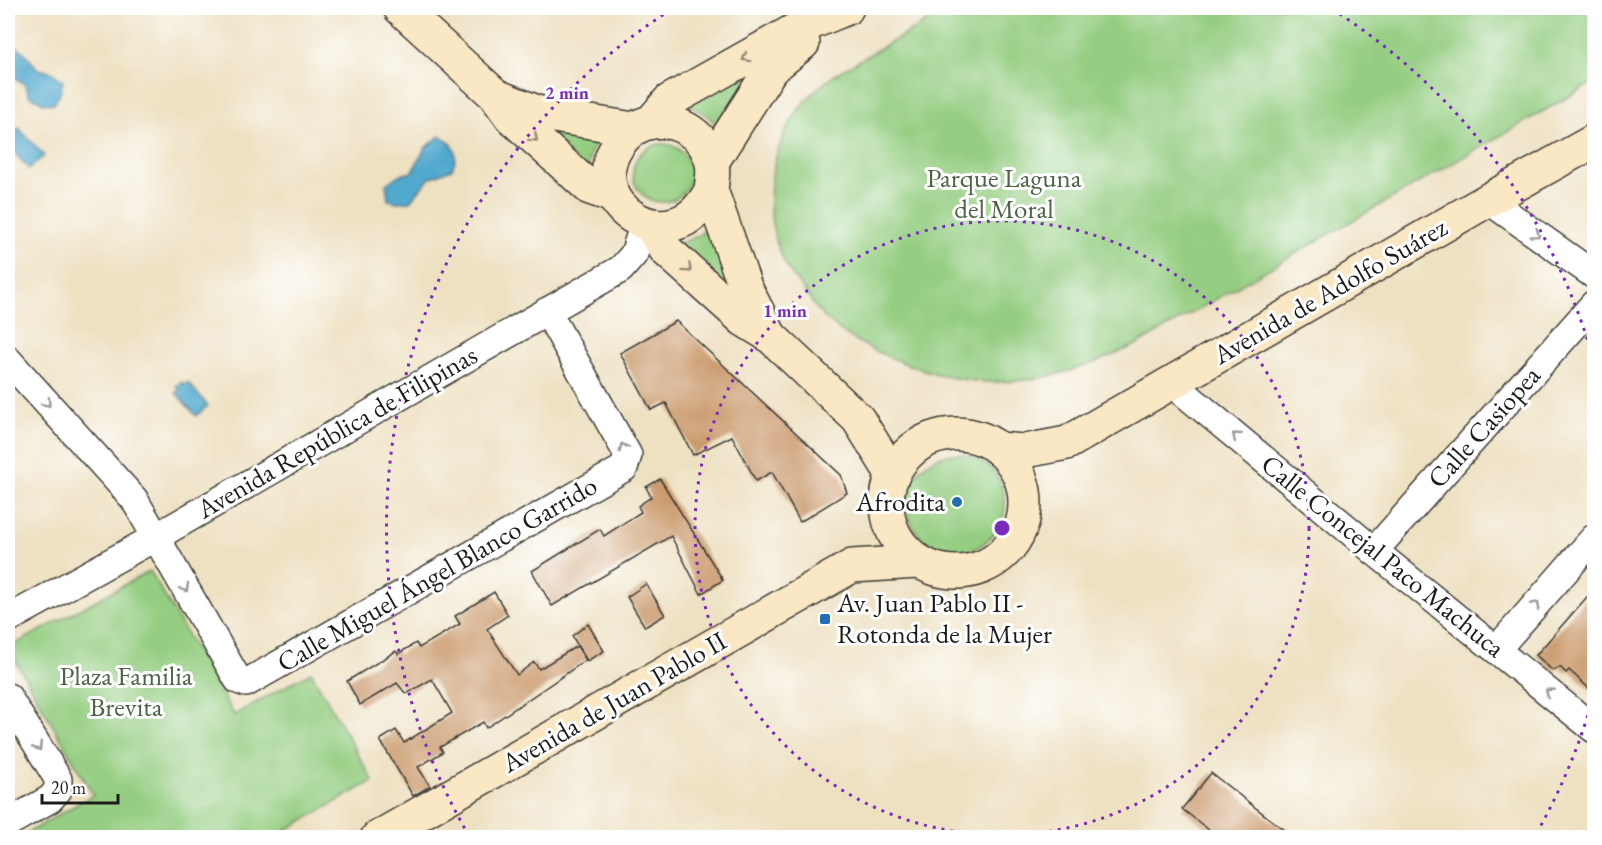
<svg xmlns="http://www.w3.org/2000/svg" width="1602" height="845" font-family="'EB Garamond',serif">
<style>
.green{fill:#95ce82;stroke:#58754f;stroke-width:1.5}
.water{fill:#51a9ce;stroke:#366275;stroke-width:1.5}
.building{fill:#cb9b6e}
.lines{fill:none;stroke-linecap:round;stroke-linejoin:round}
.street-casing{stroke:#3c3a35;stroke-width:30}
.secondary-casing{stroke:#3c3a35;stroke-width:36}
.street{stroke:#fff;stroke-width:27}
.secondary{stroke:#fae7c3;stroke-width:33}
.oneway{stroke:#968c78}
.oneway2{stroke:#999}
.ring{fill:none;stroke:#7b2cbf;stroke-width:3;stroke-dasharray:3 6}
.poi-dot{fill:#1f6fb2;stroke:#fff;stroke-width:2}
.labels{text-anchor:middle;stroke-width:6;stroke-linejoin:round;paint-order:stroke}
.park-label{font-size:27px;fill:#4c6345;stroke:#fff}
.street-label{font-size:27px;fill:#1c1c1c;stroke:#fff}
.poi-label{font-size:27px;fill:#1c1c1c;stroke:#fff;text-anchor:end}
.centre{fill:#7b2cbf;stroke:#fff;stroke-width:3}
.ring-label{font-size:18px;text-anchor:middle;font-weight:bold;fill:#7b2cbf;stroke:#fff;stroke-width:6;stroke-linejoin:round;paint-order:stroke}
</style>
<rect width="100%" height="100%" fill="#fff"/>
<filter id="ink" filterUnits="userSpaceOnUse"><feTurbulence type="fractalNoise" baseFrequency=".0167" numOctaves="2"/><feDisplacementMap in="SourceGraphic" scale="12" xChannelSelector="R" yChannelSelector="G"/><feConvolveMatrix kernelMatrix="1 2 1 2 8 2 1 2 1" color-interpolation-filters="sRGB"/></filter>
<filter id="wash" filterUnits="userSpaceOnUse"><feTurbulence type="fractalNoise" baseFrequency=".008" numOctaves="4" result="noise"/><feDisplacementMap in="SourceGraphic" scale="24" xChannelSelector="R" yChannelSelector="G"/><feGaussianBlur stdDeviation="1.35" result="paint"/><feColorMatrix in="noise" values="0 0 0 0 0 0 0 0 0 0 0 0 0 0 0 0 0 1.4 0 .05"/><feComposite in="paint" operator="in"/></filter>
<g filter="url(#wash)">
<rect width="100%" height="100%" fill="#eee1c2"/>
<g class="green">
<path d="M 951,8 L 1594,8 L 1594,82 L 1138,344 C 1090,366 1048,382 994,382 C 942,382 862,353 824,317 C 816,310 811,300 805,292 C 799,283 791,275 786,266 C 757,208 769,135 816,90 C 832,75 853,64 872,53 C 899,38 925,23 951,8 Z"/>
<path d="M 756,63 L 719,127 L 705,114 L 688,105 Z"/>
<path d="M 537,122 L 599,137 L 590,155 L 588,173 Z"/>
<circle cx="662" cy="173" r="29"/>
<path d="M 715,224 L 735,293 L 676,245 L 697,236 Z"/>
<circle cx="956" cy="503" r="49"/>
<path d="M 150,571 L 234,715 L 311,672 L 373,781 L 274,837 L 20,837 L 93,795 L 8,648 Z"/>
</g>
<g class="water">
<path d="M 8,43 L 12,43 L 23,51 L 38,69 L 50,71 L 63,81 L 61,91 L 54,104 L 43,103 L 29,95 L 25,85 L 8,72 Z"/>
<path d="M 19,128 L 44,156 L 29,169 L 8,146 L 8,139 Z"/>
<path d="M 440,136 C 456,144 459,153 452,169 L 430,178 L 409,202 L 397,202 L 388,200 L 386,184 L 399,175 L 412,172 L 425,148 Z"/>
<path d="M 182,382 L 185,385 L 188,382 L 208,406 L 196,416 L 176,393 L 179,390 L 176,386 Z"/>
</g>
<g id="blocks">
<g class="building">
<path d="M 676,321 L 841,475 L 847,493 L 800,522 L 772,472 L 756,481 L 732,436 L 693,455 L 666,403 L 651,410 L 620,353 Z"/>
<path d="M 660,479 L 723,580 L 701,594 L 671,536 L 552,606 L 532,571 L 600,529 L 604,536 L 641,512 L 638,506 L 651,497 L 646,487 Z"/>
<path d="M 646,584 L 665,615 L 645,627 L 627,597 Z"/>
<path d="M 1594,589 L 1594,693 L 1569,670 L 1566,673 L 1560,667 L 1553,671 L 1536,655 Z"/>
<path d="M 494,592 L 508,615 L 487,629 L 517,675 L 534,662 L 539,669 L 577,646 L 586,660 L 486,728 L 483,722 L 440,747 L 443,752 L 418,767 L 430,786 L 413,796 L 380,740 L 396,730 L 404,743 L 452,713 L 432,679 L 406,694 L 397,683 L 360,705 L 347,681 L 396,651 L 398,654 L 416,643 L 419,648 L 460,624 L 455,616 Z"/>
<path d="M 588,624 L 604,651 L 587,661 L 572,636 Z"/>
<path d="M 1211,773 L 1293,837 L 1218,837 L 1182,809 Z"/>
</g>
</g>
</g>
<g filter="url(#ink)">
<use href="#blocks" fill-opacity="0" stroke="#3c3a35" stroke-width="1.5"/>
<g class="lines">
<defs>
<g id="street">
<path d="M 1488,200 L 1594,275"/>
<path d="M 8,360 L 134,499 L 238,680 L 246,683 L 624,468 L 628,455 L 547,311"/>
<path d="M 1172,383 L 1374,551 L 1594,729"/>
<path d="M 1374,551 L 1594,304"/>
<path d="M 8,619 L 156,537 L 621,269 L 634,254 L 644,224"/>
<path d="M 1497,649 L 1594,538"/>
<path d="M 8,697 L 58,779 L 58,790 L 50,799 L 8,823"/>
</g>
<g id="secondary">
<path d="M 400,8 L 495,95 L 511,117 L 590,188 L 613,196"/>
<path d="M 499,97 L 542,114 L 633,129"/>
<path d="M 651,122 L 669,101 L 799,28 L 847,8"/>
<path d="M 712,162 L 771,69 L 803,43"/>
<path d="M 711,190 C 673,267 580,204 617,147 C 623,137 633,128 644,124 C 673,115 706,133 712,163 C 714,172 712,181 711,190 L 745,287 L 770,336"/>
<path d="M 650,225 L 666,250 L 744,320 L 770,336 L 858,419 L 893,475"/>
<circle cx="956" cy="503" r="69"/>
<path d="M 999,449 L 1025,451 L 1067,443 L 1488,200 L 1594,141"/>
<path d="M 377,838 L 852,566 L 918,562"/>
</g>
</defs>
<use href="#street" class="street-casing"/>
<use href="#secondary" class="secondary-casing"/>
<use href="#street" class="street"/>
<use href="#secondary" class="secondary"/>
</g>
<defs><path id="oneway-chevron" d="M-2-3.5L2.5 0L-2 3.5" fill="none" stroke-width="1.6" stroke-linecap="round" stroke-linejoin="round" transform="scale(1.5)"/></defs>
<g class="oneway">
<use href="#oneway-chevron" transform="translate(746 58) rotate(151)"/>
<use href="#oneway-chevron" transform="translate(534 138) rotate(42)"/>
<use href="#oneway-chevron" transform="translate(688 269) rotate(42)"/>
</g>
<g class="oneway2">
<use href="#oneway-chevron" transform="translate(1536 234) rotate(35)"/>
<use href="#oneway-chevron" transform="translate(47 403) rotate(48)"/>
<use href="#oneway-chevron" transform="translate(1236 436) rotate(-140)"/>
<use href="#oneway-chevron" transform="translate(623 447) rotate(-116)"/>
<use href="#oneway-chevron" transform="translate(185 588) rotate(60)"/>
<use href="#oneway-chevron" transform="translate(1536 605) rotate(-49)"/>
<use href="#oneway-chevron" transform="translate(1549 692) rotate(-141)"/>
<use href="#oneway-chevron" transform="translate(38 747) rotate(58)"/>
</g>
</g>
<g class="ring">
<circle cx="1002" cy="528" r="307"/>
<path d="M1593 698A615 615 0 0 1 1535 836M469 836A615 615 0 0 1 672 9M1332 9A615 615 0 0 1 1593 358"/>
</g>
<g class="poi-dot">
<circle cx="957" cy="502" r="6"/>
<rect x="819" y="613" width="12" height="12" rx="3"/>
</g>
<g class="labels">
<g class="park-label">
<text x="1004" y="187">Parque Laguna<tspan x="1004" dy="31">del Moral</tspan></text>
<text x="126" y="685">Plaza Familia<tspan x="126" dy="31">Brevita</tspan></text>
</g>
<g class="street-label">
<text transform="translate(1330 291) rotate(-30)" y="9">Avenida de Adolfo Suárez</text>
<text transform="translate(1484 427) rotate(-48)" y="9">Calle Casiopea</text>
<text transform="translate(337 432) rotate(-30)" y="9">Avenida República de Filipinas</text>
<text transform="translate(1383 556) rotate(39)" y="9">Calle Concejal Paco Machuca</text>
<text transform="translate(437 574) rotate(-30)" y="9">Calle Miguel Ángel Blanco Garrido</text>
<text transform="translate(614 702) rotate(-30)" y="9">Avenida de Juan Pablo II</text>
</g>
<g class="poi-label">
<text x="945" y="511">Afrodita</text>
<text x="837" y="612" text-anchor="start">Av. Juan Pablo II -<tspan x="837" dy="31">Rotonda de la Mujer</tspan></text>
</g>
</g>
<circle cx="1002" cy="528" r="9" class="centre"/>
<g class="ring-label">
<text x="567" y="99">2 min</text>
<text x="785" y="317">1 min</text>
</g>
<rect width="1602" height="845" fill="none" stroke="#fff" stroke-width="30"/>
<path d="M42 794v9h76v-9" fill="none" stroke="#1c1c1c" stroke-width="3"/>
<text x="51" y="794" font-size="18" fill="#1c1c1c" stroke="#ffffff" stroke-width="4.5" paint-order="stroke">20 m</text>
</svg>
